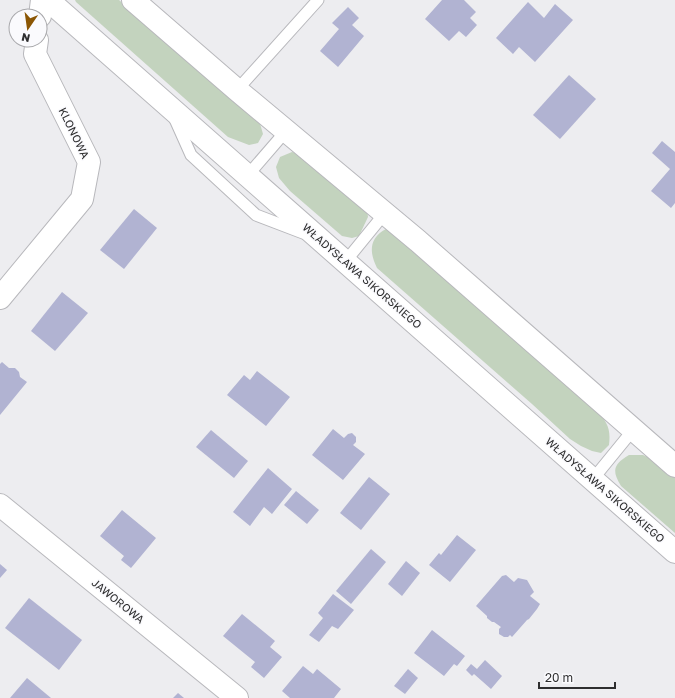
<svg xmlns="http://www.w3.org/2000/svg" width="675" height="698" font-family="'Golos Text',sans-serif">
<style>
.green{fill:#c3d3be}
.building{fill:#b1b3d2}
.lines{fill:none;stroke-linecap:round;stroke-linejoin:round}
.service-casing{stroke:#b8b8bc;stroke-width:13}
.minor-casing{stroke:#b8b8bc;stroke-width:24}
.secondary-casing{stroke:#b8b8bc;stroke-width:24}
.service{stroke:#fff;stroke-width:11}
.minor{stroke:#fff;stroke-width:22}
.secondary{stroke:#fff;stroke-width:22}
.labels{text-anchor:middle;stroke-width:3;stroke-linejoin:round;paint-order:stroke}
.street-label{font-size:11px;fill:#2e2e2f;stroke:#fafafd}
</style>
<rect width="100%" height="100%" fill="#ededf0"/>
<g class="green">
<path d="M 75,0 L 119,0 L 190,63 L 259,120 L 263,134 L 258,143 L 249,145 L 228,137 L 76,2 Z"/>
<path d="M 292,152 L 304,156 L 367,210 L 368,217 L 359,236 L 352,238 L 342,236 L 290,191 L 279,178 L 276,167 L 280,157 Z"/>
<path d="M 386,229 L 394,229 L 597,409 C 607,424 611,427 609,445 L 601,453 L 592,451 L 581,446 L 570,439 L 532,404 L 377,268 C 369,252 369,238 386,229 Z"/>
<path d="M 629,455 L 643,455 L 656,461 L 675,478 L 675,533 L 621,486 C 611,470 614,464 629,455 Z"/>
</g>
<g class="building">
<path d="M 442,0 L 464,0 L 476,12 L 470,18 L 477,25 L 466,37 L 459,31 L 449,41 L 425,19 Z"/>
<path d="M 528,2 L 544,18 L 555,4 L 573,20 L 535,62 L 519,47 L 513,54 L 496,38 Z"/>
<path d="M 348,7 L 359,18 L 352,25 L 364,36 L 338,67 L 320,51 L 339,29 L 332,23 Z"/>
<path d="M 569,75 L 596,99 L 560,139 L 533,115 Z"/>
<path d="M 662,141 L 675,152 L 675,203 L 671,208 L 651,191 L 670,169 L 652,153 Z"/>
<path d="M 134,209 L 157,228 L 124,269 L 100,250 Z"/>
<path d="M 62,292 L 88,313 L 55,351 L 31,331 Z"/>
<path d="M 2,362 L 9,368 L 15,368 L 19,372 L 20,377 L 27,382 L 0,415 L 0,364 Z"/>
<path d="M 257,371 L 290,397 L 266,426 L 227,395 L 244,375 L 250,380 Z"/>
<path d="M 333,429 L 344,438 L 348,434 L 352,433 L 356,437 L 356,442 L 353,445 L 365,454 L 343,480 L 312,455 Z"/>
<path d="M 211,430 L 248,461 L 234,478 L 196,447 Z"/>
<path d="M 268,468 L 292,489 L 272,514 L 264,507 L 250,526 L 233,512 Z"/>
<path d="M 369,477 L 390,494 L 361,530 L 340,513 Z"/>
<path d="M 296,491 L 319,510 L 307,524 L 284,505 Z"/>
<path d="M 122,510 L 156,538 L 131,568 L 121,560 L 124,556 L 100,536 Z"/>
<path d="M 457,535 L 476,550 L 450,582 L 429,565 L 439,553 L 441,555 Z"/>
<path d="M 371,549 L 386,562 L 351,604 L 336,591 Z"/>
<path d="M 406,561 L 420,573 L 402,596 L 388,584 Z"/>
<path d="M 0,564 L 7,570 L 0,578 Z"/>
<path d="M 506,575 L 514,582 L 518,578 L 527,580 L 534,592 L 530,596 L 540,604 L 537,609 L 529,619 L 527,620 L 512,637 L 510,635 L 508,637 L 504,637 L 499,634 L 499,629 L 501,627 L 494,622 L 492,622 L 487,618 L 487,616 L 476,606 L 502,576 Z"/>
<path d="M 333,594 L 354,610 L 338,629 L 332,626 L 319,642 L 309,635 L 323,618 L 318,613 Z"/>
<path d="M 29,598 L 82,640 L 59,670 L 5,628 Z"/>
<path d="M 242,614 L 275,641 L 270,647 L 282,657 L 264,678 L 251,667 L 255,662 L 223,636 Z"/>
<path d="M 432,630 L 465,656 L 457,666 L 454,664 L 444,676 L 414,653 Z"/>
<path d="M 485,660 L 502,676 L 491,689 L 474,674 L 472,676 L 466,670 L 471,664 L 477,669 Z"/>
<path d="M 303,666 L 313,674 L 317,669 L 341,689 L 334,698 L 290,698 L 282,691 Z"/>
<path d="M 408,669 L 418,678 L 405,694 L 394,686 Z"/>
<path d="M 27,678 L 51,698 L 10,698 Z"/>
<path d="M 178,693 L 184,698 L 173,698 Z"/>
</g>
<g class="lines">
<defs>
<g id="service">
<path d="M 237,90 L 318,0"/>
<path d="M 174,117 L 191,155 L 256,215 L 303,233"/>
<path d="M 248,175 L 286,131"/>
<path d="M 345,262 L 385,213"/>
<path d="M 593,479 L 633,430"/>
</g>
<g id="minor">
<path d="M 133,0 L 237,90 L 418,241 L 675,466"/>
<path d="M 40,16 L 42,0"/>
<path d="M 0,298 L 82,199 L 89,162 L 35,54 L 37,40"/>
<path d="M 0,505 L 237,698"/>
</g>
<path id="secondary" d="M 48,0 L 675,552"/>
</defs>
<use href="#service" class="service-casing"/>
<use href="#minor" class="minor-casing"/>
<use href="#secondary" class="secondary-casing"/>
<use href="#service" class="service"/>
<use href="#minor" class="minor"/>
<use href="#secondary" class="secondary"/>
</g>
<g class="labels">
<g class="street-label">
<text transform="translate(74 133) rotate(64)" y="4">KLONOWA</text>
<text transform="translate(362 276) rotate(41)" y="4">WŁADYSŁAWA SIKORSKIEGO</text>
<text transform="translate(605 490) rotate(41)" y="4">WŁADYSŁAWA SIKORSKIEGO</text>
<text transform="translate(118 601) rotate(39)" y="4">JAWOROWA</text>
</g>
</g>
<g transform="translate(28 28) rotate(193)"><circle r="19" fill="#fafafd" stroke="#a8a8ab"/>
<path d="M0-3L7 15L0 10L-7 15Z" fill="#8b5604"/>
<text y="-6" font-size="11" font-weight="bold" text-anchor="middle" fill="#2e2e2f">N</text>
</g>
<path d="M539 682v6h76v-6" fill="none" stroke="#2e2e2f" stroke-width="2"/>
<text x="545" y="682" font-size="12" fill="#2e2e2f" stroke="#fafafd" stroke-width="3" paint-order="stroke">20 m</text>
</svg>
